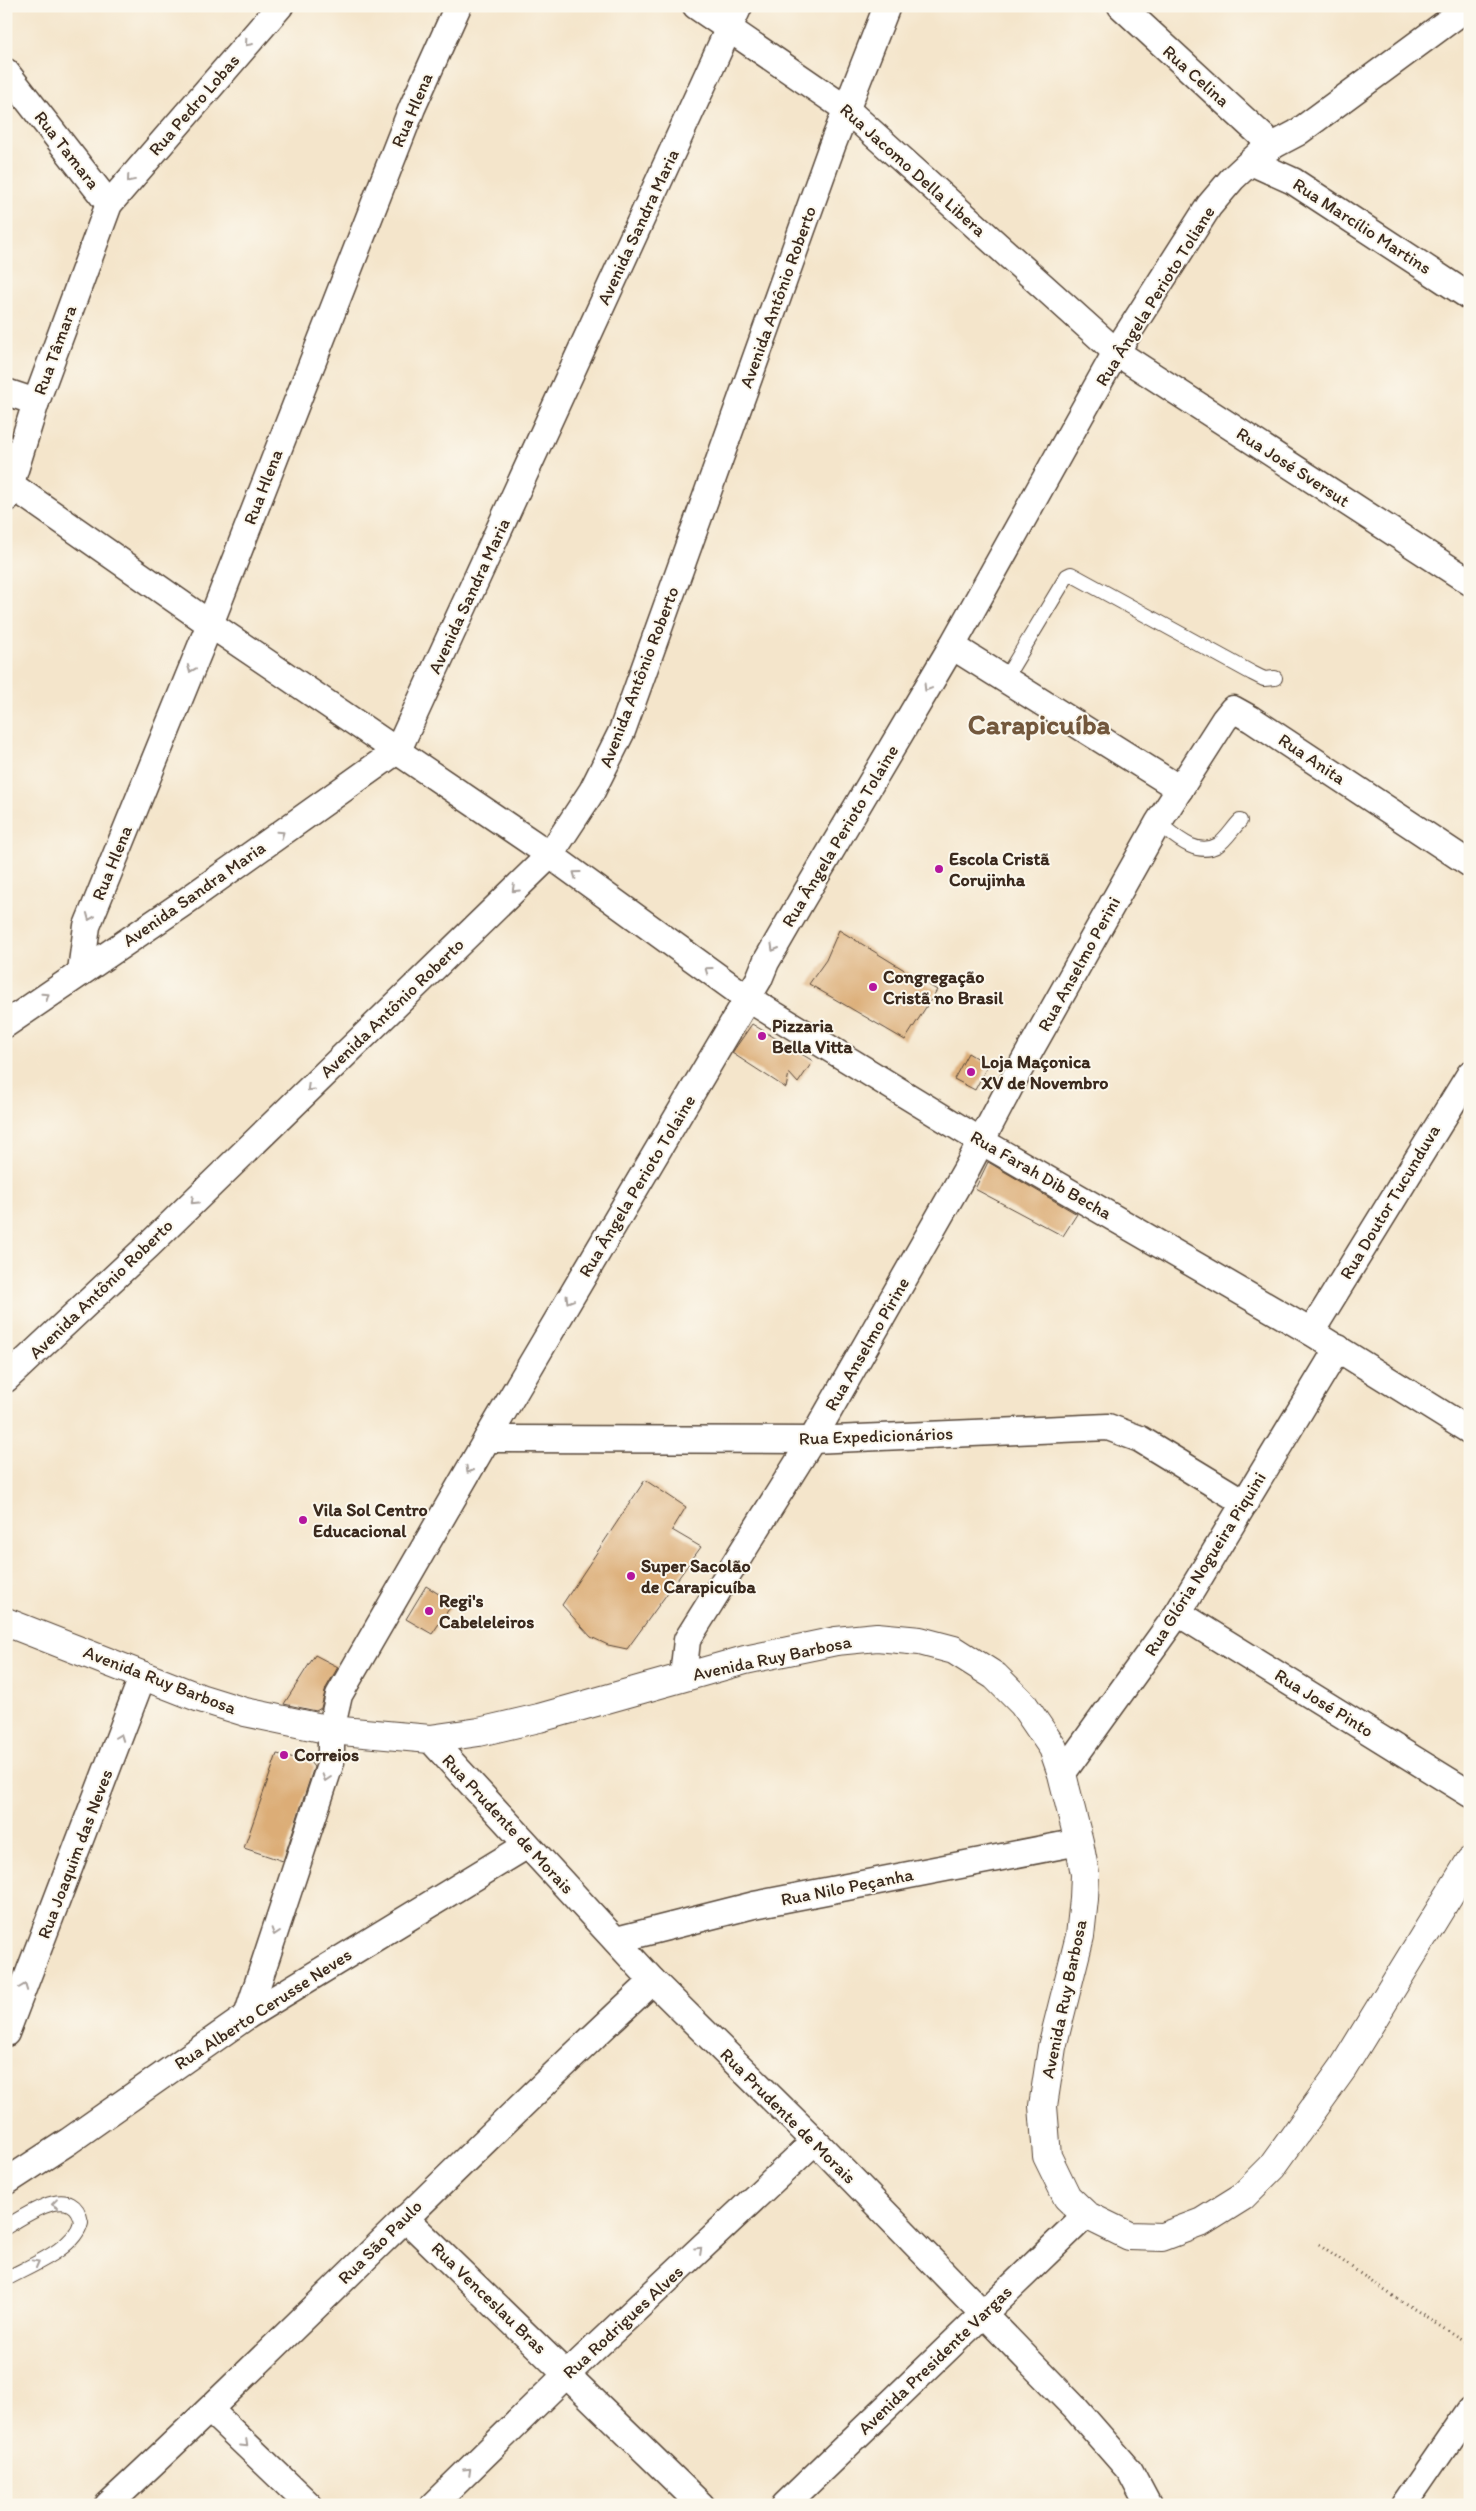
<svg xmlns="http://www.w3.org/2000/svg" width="1476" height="2511" font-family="Itim,sans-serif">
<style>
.building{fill:#dcad77}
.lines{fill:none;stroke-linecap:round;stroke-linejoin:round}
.lane-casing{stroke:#574638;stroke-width:16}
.street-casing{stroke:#574638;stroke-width:29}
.secondary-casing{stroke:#574638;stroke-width:30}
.path{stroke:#574638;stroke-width:3;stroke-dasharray:1 4;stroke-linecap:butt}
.lane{stroke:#fff;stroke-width:14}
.street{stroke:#fff;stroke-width:26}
.secondary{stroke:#fff;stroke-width:28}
.oneway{stroke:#a79f9a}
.poi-dot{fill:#b5179e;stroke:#fbf7ec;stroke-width:2}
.labels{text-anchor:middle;stroke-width:4;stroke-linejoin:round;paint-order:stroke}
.street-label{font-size:18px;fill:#3b2a1e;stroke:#fbf7ec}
.poi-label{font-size:18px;font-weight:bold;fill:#3b2a1e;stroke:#fbf7ec;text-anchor:start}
.town-label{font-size:28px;font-weight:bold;fill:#73583d;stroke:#fbf7ec}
</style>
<rect width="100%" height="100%" fill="#fbf7ec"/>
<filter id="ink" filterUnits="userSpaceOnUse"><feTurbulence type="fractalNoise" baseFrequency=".02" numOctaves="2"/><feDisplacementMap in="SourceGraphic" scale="10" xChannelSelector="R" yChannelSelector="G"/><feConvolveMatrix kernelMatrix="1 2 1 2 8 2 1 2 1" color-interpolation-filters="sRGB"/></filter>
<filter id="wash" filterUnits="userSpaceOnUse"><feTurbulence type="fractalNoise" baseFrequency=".0096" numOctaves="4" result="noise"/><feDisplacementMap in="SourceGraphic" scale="20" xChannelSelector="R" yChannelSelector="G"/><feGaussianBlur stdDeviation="1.12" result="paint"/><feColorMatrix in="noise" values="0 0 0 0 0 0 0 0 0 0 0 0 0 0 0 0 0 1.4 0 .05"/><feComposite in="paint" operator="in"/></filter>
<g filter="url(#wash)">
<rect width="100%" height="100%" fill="#f4e5cb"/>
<g id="blocks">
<g class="building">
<path d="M 839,930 L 937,990 L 905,1040 L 809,984 L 826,960 Z"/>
<path d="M 752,1024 L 813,1061 L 798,1083 L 789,1073 L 786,1088 L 732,1053 Z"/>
<path d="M 968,1053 L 988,1065 L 975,1090 L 954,1079 Z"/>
<path d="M 988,1162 L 1077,1214 L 1063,1236 L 975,1189 Z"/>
<path d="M 645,1480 L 686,1507 L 672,1530 L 701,1547 L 627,1649 L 608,1645 L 591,1637 L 562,1605 Z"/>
<path d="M 426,1586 L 453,1603 L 432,1634 L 406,1619 Z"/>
<path d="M 315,1655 L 338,1667 L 326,1688 L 321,1708 L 316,1711 L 284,1704 Z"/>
<path d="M 277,1754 L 309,1761 L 314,1767 L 283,1861 L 244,1848 Z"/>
</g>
</g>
</g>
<g filter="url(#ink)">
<use href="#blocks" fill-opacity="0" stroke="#574638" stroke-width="1"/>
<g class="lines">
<defs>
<g id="lane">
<path d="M 1005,679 L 1067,576 L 1071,574 L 1252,673 L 1264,679 L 1275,678"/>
<path d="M 1158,823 C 1174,835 1196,858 1218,845 C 1226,840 1233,828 1240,821"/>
<path d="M 6,2227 C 26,2215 74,2181 81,2222 C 75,2249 29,2266 6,2279"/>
</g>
<g id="street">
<path d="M 696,6 L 846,109 L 1116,352 L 1470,582"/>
<path d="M 1121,6 L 1273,146"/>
<path d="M 6,72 L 109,204"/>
<path d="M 1251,162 L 1293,181 L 1470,297"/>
<path d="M 6,392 L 36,402"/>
<path d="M 11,485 L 210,624 L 550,855 L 747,998 L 981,1141 L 1311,1332 L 1470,1431"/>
<path d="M 6,499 L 36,402 L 109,204 L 280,6"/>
<path d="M 952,646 L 1180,789"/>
<path d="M 81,971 L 87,926 L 210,624 L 412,108 L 458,6"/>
<path d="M 6,1024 L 182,904 L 398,750 L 739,6"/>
<path d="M 1311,1332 L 1470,1074"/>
<path d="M 6,1379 L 149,1245 L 550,855 L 592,791 L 622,731 L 832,146 L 887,6"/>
<path d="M 487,1439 L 812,1440 L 1108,1427 L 1140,1439 L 1245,1503"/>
<path d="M 1178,1613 L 1470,1794"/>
<path d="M 683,1677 L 687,1640 L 812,1440 L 966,1170 L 1014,1079 L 1158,823 L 1224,720 L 1233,709 L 1251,719 L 1470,864"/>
<path d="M 430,1739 L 653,1981 L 815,2141 L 1075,2408 L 1130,2471 L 1148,2505"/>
<path d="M 1062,1774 L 1178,1613 L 1338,1348"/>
<path d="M 616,1940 L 754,1905 L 1079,1842"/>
<path d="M 247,2016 L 331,1762 L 331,1730 L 339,1695 L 487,1439 L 759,979 L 766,962 L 800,903 L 952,646 L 1116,352 L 1209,206 L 1232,179 L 1261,152 L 1297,133 L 1469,6"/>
<path d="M 6,2033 L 143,1675"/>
<path d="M 6,2182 L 69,2141 L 247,2016 L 526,1846"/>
<path d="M 405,2218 L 701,2505"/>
<path d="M 210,2410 L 309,2505"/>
<path d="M 108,2505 C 293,2334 468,2152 653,1981"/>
<path d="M 433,2505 L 567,2374 L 815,2141"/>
<path d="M 785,2505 L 1086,2215"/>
<path d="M 1404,2505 L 1470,2409"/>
</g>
<path id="secondary" d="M 6,1622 L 200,1698 L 245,1712 L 331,1730 L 430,1739 L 479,1732 L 539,1718 L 745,1660 L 836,1641 L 877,1637 L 920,1641 L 954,1650 L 995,1676 L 1023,1704 L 1053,1748 L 1062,1774 L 1079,1842 L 1085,1874 L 1084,1899 L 1080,1936 L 1052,2047 L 1043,2106 L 1047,2156 L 1067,2197 L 1086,2215 L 1129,2236 L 1162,2237 L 1202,2222 L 1242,2197 L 1272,2167 L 1343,2068 L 1470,1861"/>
</defs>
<use href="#lane" class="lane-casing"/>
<use href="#street" class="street-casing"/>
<use href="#secondary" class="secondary-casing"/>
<path class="path" d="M 1319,2244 L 1379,2287 L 1470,2344"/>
<use href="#lane" class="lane"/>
<use href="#street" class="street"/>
<use href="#secondary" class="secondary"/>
</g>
<defs><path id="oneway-chevron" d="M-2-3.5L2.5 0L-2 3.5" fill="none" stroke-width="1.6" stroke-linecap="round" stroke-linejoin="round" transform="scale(1.25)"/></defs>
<g class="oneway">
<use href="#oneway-chevron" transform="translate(248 43) rotate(131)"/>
<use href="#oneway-chevron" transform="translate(130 179) rotate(130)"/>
<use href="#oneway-chevron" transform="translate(191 669) rotate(112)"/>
<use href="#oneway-chevron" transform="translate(927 688) rotate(121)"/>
<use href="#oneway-chevron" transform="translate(281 834) rotate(-35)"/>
<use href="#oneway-chevron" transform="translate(576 874) rotate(-144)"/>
<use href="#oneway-chevron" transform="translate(515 889) rotate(136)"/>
<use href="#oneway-chevron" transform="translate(90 917) rotate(112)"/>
<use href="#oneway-chevron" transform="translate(774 948) rotate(120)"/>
<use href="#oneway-chevron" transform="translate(708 970) rotate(-144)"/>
<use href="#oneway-chevron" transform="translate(46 996) rotate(-35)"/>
<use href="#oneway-chevron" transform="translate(310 1088) rotate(136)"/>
<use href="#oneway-chevron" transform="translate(194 1201) rotate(136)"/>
<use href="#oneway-chevron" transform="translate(569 1300) rotate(121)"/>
<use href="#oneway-chevron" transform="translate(469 1470) rotate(120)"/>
<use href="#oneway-chevron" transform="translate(120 1737) rotate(-69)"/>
<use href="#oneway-chevron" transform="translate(326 1778) rotate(108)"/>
<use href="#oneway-chevron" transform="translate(275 1932) rotate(108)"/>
<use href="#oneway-chevron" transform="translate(24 1987) rotate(-69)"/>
<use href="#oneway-chevron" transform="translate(55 2204) rotate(173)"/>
<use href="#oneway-chevron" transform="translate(699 2250) rotate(-43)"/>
<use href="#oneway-chevron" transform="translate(36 2263) rotate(-29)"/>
<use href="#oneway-chevron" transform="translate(245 2444) rotate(44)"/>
<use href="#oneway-chevron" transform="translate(468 2471) rotate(-44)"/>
</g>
</g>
<g class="poi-dot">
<circle cx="939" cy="869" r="5"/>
<circle cx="873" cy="987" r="5"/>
<circle cx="762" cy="1036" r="5"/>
<circle cx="971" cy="1072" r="5"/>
<circle cx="303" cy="1520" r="5"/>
<circle cx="631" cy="1576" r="5"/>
<circle cx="429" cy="1611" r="5"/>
<circle cx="284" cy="1755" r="5"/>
</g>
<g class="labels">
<g class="street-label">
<text transform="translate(1196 76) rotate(42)" y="6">Rua Celina</text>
<text transform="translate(194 105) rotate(-49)" y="6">Rua Pedro Lobas</text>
<text transform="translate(412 110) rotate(-67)" y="6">Rua Hlena</text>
<text transform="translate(67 150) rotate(52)" y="6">Rua Tamara</text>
<text transform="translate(913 170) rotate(42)" y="6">Rua Jacomo Della Libera</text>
<text transform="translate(1362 226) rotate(33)" y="6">Rua Marcílio Martins</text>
<text transform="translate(638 227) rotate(-65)" y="6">Avenida Sandra Maria</text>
<text transform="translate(1155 296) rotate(-58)" y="6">Rua Ângela Perioto Toliane</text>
<text transform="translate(778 297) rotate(-70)" y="6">Avenida Antônio Roberto</text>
<text transform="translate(55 350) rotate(-70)" y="6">Rua Tâmara</text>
<text transform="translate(1293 467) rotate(33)" y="6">Rua José Sversut</text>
<text transform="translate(263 487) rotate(-69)" y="6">Rua Hlena</text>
<text transform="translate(469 596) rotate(-65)" y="6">Avenida Sandra Maria</text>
<text transform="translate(639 677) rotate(-69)" y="6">Avenida Antônio Roberto</text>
<text transform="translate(1312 759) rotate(34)" y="6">Rua Anita</text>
<text transform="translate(840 836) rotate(-59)" y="6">Rua Ângela Perioto Tolaine</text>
<text transform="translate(112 863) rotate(-68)" y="6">Rua Hlena</text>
<text transform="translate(194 894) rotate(-35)" y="6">Avenida Sandra Maria</text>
<text transform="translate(1079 964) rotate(-61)" y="6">Rua Anselmo Perini</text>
<text transform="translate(392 1008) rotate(-44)" y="6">Avenida Antônio Roberto</text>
<text transform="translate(1041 1175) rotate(30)" y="6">Rua Farah Dib Becha</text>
<text transform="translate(637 1186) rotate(-59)" y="6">Rua Ângela Perioto Tolaine</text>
<text transform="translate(1390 1202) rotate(-59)" y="6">Rua Doutor Tucunduva</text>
<text transform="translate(101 1289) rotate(-44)" y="6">Avenida Antônio Roberto</text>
<text transform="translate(867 1344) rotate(-60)" y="6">Rua Anselmo Pirine</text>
<text transform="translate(876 1436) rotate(-2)" y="6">Rua Expedicionários</text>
<text transform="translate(1205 1564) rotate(-58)" y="6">Rua Glória Nogueira Piquini</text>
<text transform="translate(772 1658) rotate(-12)" y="6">Avenida Ruy Barbosa</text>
<text transform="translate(160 1680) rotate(21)" y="6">Avenida Ruy Barbosa</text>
<text transform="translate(1324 1703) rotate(32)" y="6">Rua José Pinto</text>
<text transform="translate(508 1824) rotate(47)" y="6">Rua Prudente de Morais</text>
<text transform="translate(75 1854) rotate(-69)" y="6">Rua Joaquim das Neves</text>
<text transform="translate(847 1887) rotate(-11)" y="6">Rua Nilo Peçanha</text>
<text transform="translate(1064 1999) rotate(-78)" y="6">Avenida Ruy Barbosa</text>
<text transform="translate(263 2009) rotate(-33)" y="6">Rua Alberto Cerusse Neves</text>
<text transform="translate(788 2116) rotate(45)" y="6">Rua Prudente de Morais</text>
<text transform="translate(380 2242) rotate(-45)" y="6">Rua São Paulo</text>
<text transform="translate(489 2298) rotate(44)" y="6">Rua Venceslau Bras</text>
<text transform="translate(623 2322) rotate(-43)" y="6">Rua Rodrigues Alves</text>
<text transform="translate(935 2360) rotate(-44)" y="6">Avenida Presidente Vargas</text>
</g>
<g class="poi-label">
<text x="949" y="865">Escola Cristã<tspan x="949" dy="21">Corujinha</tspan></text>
<text x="883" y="983">Congregação<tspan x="883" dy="21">Cristã no Brasil</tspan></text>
<text x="772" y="1032">Pizzaria<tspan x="772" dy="21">Bella Vitta</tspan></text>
<text x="981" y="1068">Loja Maçonica<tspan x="981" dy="21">XV de Novembro</tspan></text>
<text x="313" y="1516">Vila Sol Centro<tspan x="313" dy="21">Educacional</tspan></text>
<text x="641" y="1572">Super Sacolão<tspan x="641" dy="21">de Carapicuíba</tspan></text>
<text x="439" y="1607">Regi's<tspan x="439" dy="21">Cabeleleiros</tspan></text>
<text x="294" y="1761">Correios</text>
</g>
<g class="town-label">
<text x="1039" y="734">Carapicuíba</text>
</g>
</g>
<rect width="1476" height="2511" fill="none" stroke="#fbf7ec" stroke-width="25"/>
</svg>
